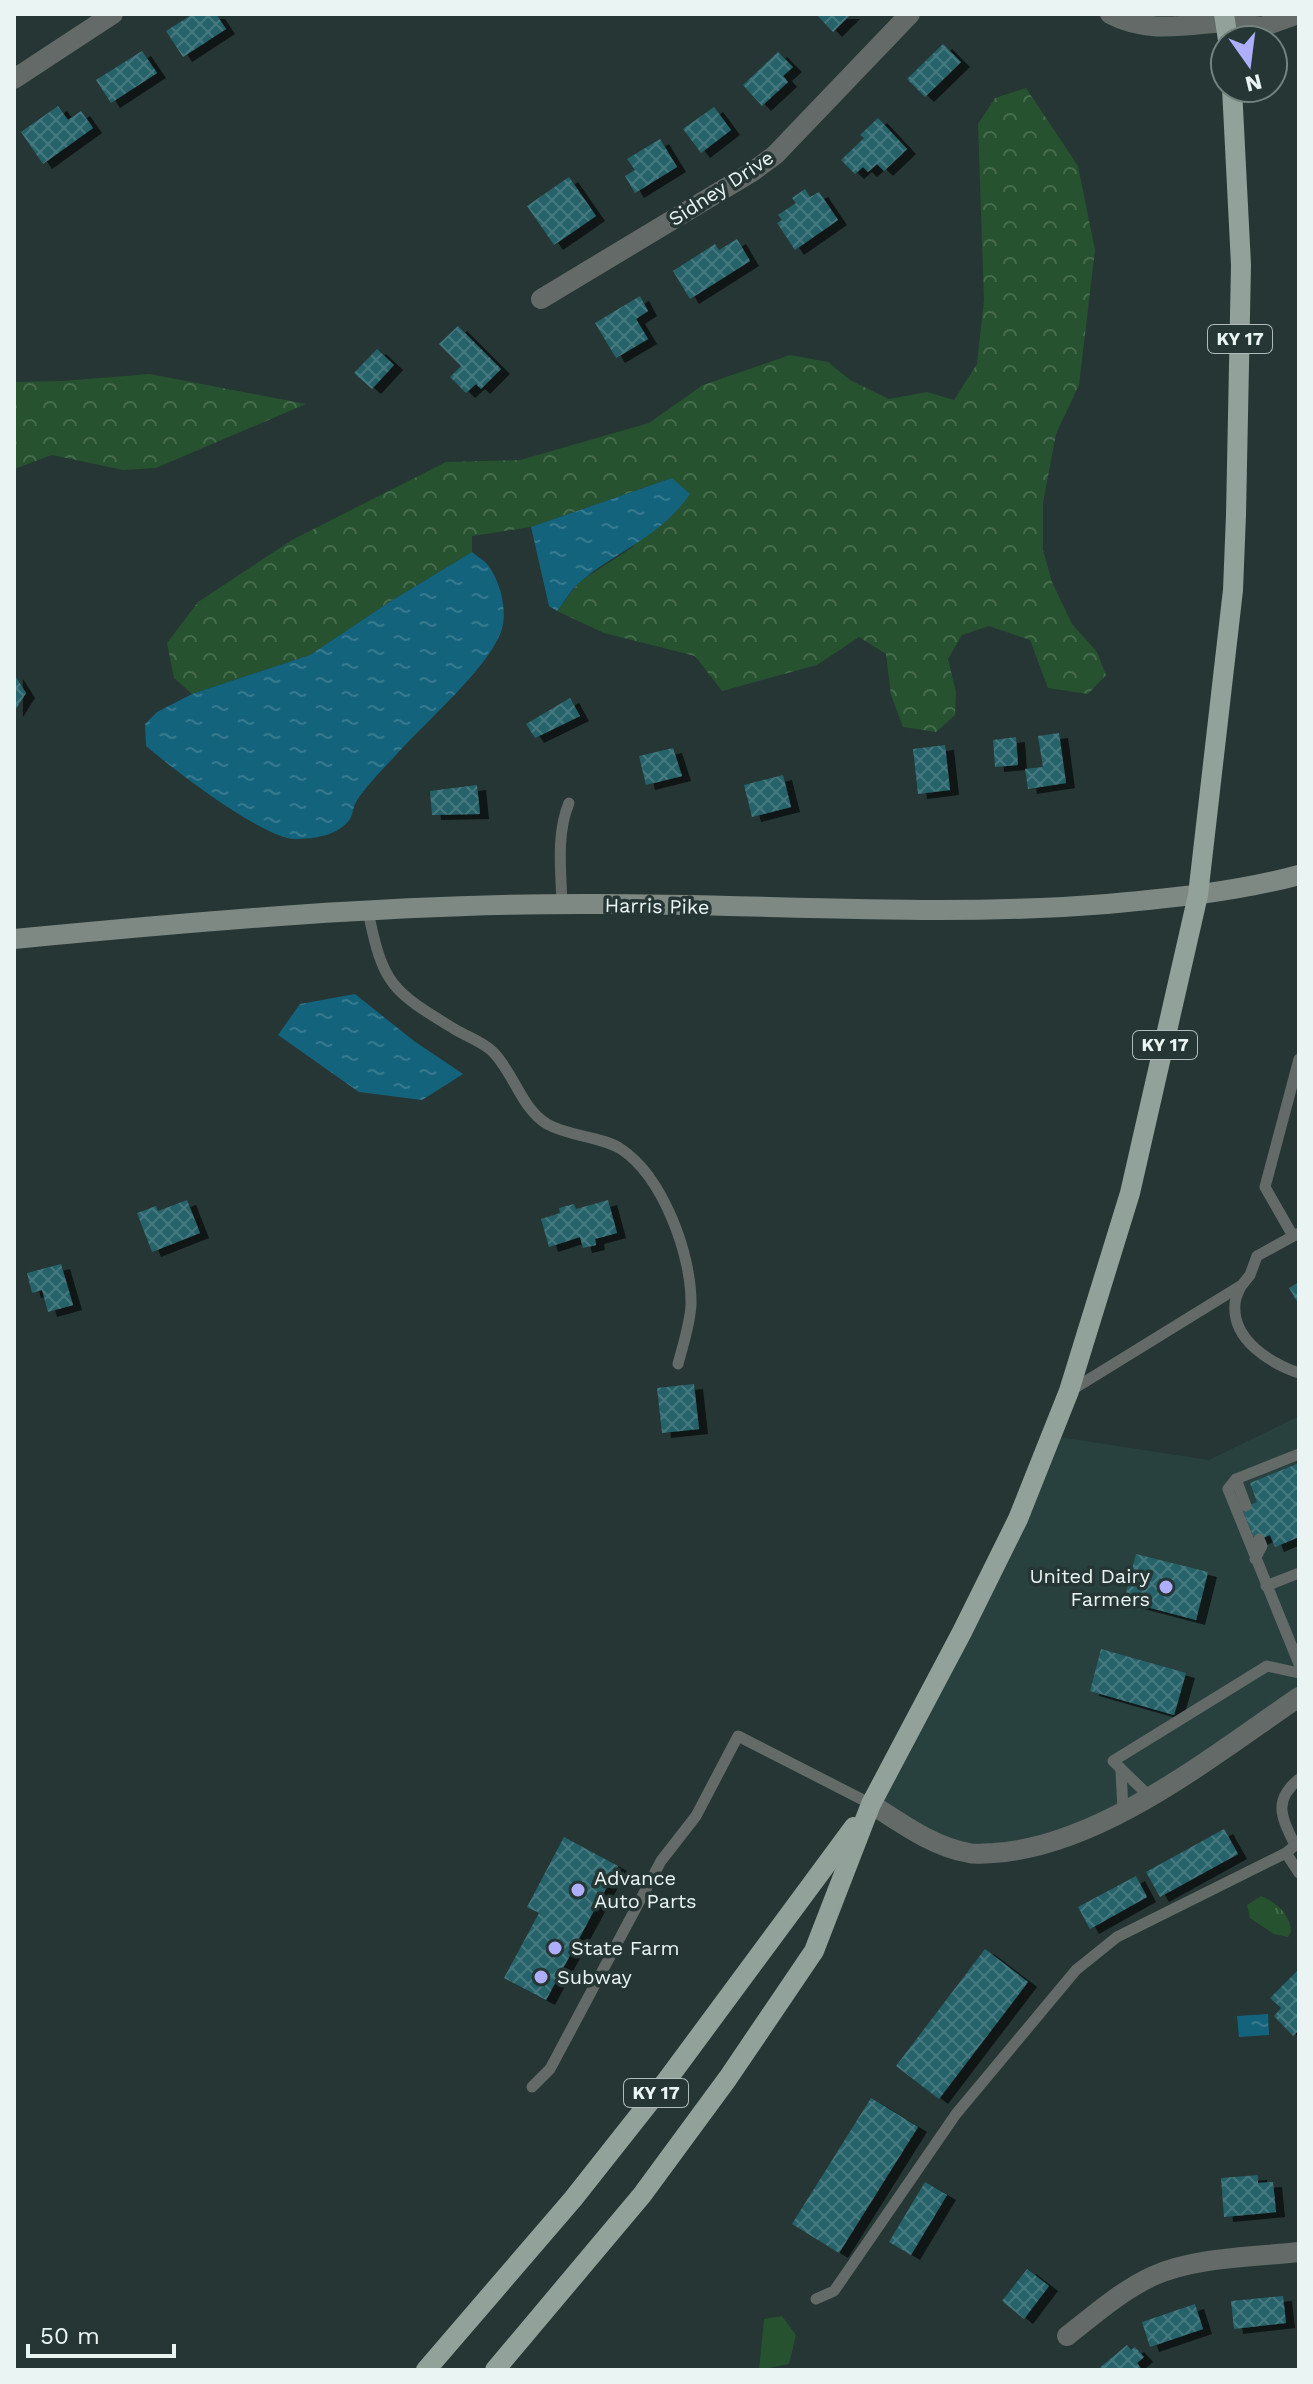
<svg xmlns="http://www.w3.org/2000/svg" width="1313" height="2384" font-family="'Work Sans',sans-serif">
<style>
.built{fill:#28413f}
.forest{fill:url(#forest-crowns)}
.park{fill:url(#park-tufts)}
.pitch{fill:#26522f}
.water{fill:url(#water-ripples)}
.building{fill:url(#building-cross-hatch);filter:url(#shadow)}
.lines{fill:none;stroke-linecap:round;stroke-linejoin:round}
.service{stroke:#636a67;stroke-width:11}
.minor{stroke:#636a67;stroke-width:20}
.tertiary{stroke:#636a67;stroke-width:20}
.secondary{stroke:#7e8984;stroke-width:20}
.primary{stroke:#92a19a;stroke-width:20}
.poi-dot{fill:#aeaefa;stroke:#253634;stroke-width:3}
.labels{text-anchor:middle;stroke-width:7;stroke-linejoin:round;paint-order:stroke}
.shield{fill:#253634;stroke:#afbbba;stroke-width:2}
.shield-label{font-size:18px;font-weight:bold;fill:#eaf4f3}
.street-label{font-size:20px;fill:#eaf4f3;stroke:#253634}
.poi-label{font-size:20px;fill:#eaf4f3;stroke:#253634;text-anchor:start}
</style>
<defs>
<pattern id="forest-crowns" width="20" height="18" patternUnits="userSpaceOnUse" patternTransform="scale(2)"><rect width="20" height="18" fill="#26522f"/><path d="M2 6a3 3 0 1 1 6 0M12 15a3 3 0 1 1 6 0" fill="none" stroke="#466c4e"/></pattern>
<pattern id="park-tufts" width="24" height="20" patternUnits="userSpaceOnUse" patternTransform="scale(2)"><rect width="24" height="20" fill="#26522f"/><path d="M3 7l-1-3M5 7V3M7 7l1-3M15 17l-1-3M17 17v-4M19 17l1-3" fill="none" stroke="#466c4e"/></pattern>
<pattern id="water-ripples" width="26" height="14" patternUnits="userSpaceOnUse" patternTransform="scale(2)"><rect width="26" height="14" fill="#14637d"/><path d="M2 4q2-2 4 0t4 0M15 11q2-2 4 0t4 0" fill="none" stroke="#367a90"/></pattern>
<pattern id="building-cross-hatch" width="8" height="8" patternUnits="userSpaceOnUse" patternTransform="scale(2)"><rect width="8" height="8" fill="#26626a"/><path d="M0 0l8 8M0 8l8-8" fill="none" stroke="#467980"/></pattern>
<filter id="shadow"><feDropShadow dx="9" dy="5" stdDeviation="0" flood-color="#0009"/></filter>
</defs>
<rect width="100%" height="100%" fill="#253634"/>
<path class="built" d="M 1299,1416 L 1299,1697 L 1081,1832 L 970,1854 L 871,1804 L 1052,1436 L 1209,1460 Z"/>
<g class="forest">
<path d="M 1026,88 L 1078,166 L 1095,250 L 1079,385 L 1056,434 L 1043,503 L 1043,550 L 1052,582 L 1072,624 L 1097,652 L 1106,675 L 1088,694 L 1048,688 L 1030,640 L 989,626 L 962,635 L 948,659 L 956,692 L 955,715 L 936,732 L 903,727 L 891,695 L 886,654 L 859,637 L 817,665 L 722,691 L 695,656 L 604,633 L 557,611 L 579,582 L 633,547 L 672,478 L 531,527 L 472,536 L 472,552 L 391,601 L 310,655 L 192,694 L 174,678 L 167,643 L 198,602 L 292,540 L 446,462 L 520,460 L 649,423 L 703,385 L 790,355 L 828,362 L 850,380 L 889,399 L 927,392 L 954,400 L 977,364 L 984,300 L 978,124 L 995,98 Z"/>
<path d="M 150,374 L 306,404 L 156,468 L 123,470 L 52,455 L 14,469 L 14,382 L 62,381 Z"/>
</g>
<path class="park" d="M 1261,1896 C 1277,1903 1290,1914 1291,1932 L 1288,1937 L 1274,1934 L 1250,1918 L 1247,1905 Z"/>
<path class="pitch" d="M 782,2316 L 796,2335 L 789,2364 L 759,2370 L 764,2319 Z"/>
<g class="water">
<path d="M 672,478 L 690,494 C 660,537 620,549 581,581 C 572,588 565,601 557,611 L 549,606 L 531,527 Z"/>
<path d="M 472,552 C 478,557 486,561 490,568 C 501,585 508,612 501,632 C 485,672 425,722 395,756 C 382,770 366,786 356,802 C 353,807 353,814 350,819 C 338,836 313,839 295,839 C 262,838 173,769 146,746 L 145,724 L 157,712 L 192,694 L 310,655 L 391,601 Z"/>
<path d="M 355,994 L 414,1041 L 463,1074 L 422,1100 L 359,1092 L 278,1035 L 300,1004 Z"/>
<path d="M 1268,2014 L 1269,2035 L 1239,2037 L 1237,2016 Z"/>
</g>
<g class="building">
<path d="M 193,14 L 216,14 L 226,29 L 183,57 L 166,31 Z"/>
<path d="M 816,14 L 851,14 L 833,32 Z"/>
<path d="M 943,44 L 961,62 L 925,97 L 907,79 Z"/>
<path d="M 142,51 L 157,73 L 111,103 L 96,80 Z"/>
<path d="M 778,52 L 793,67 L 783,76 L 788,82 L 762,106 L 743,85 Z"/>
<path d="M 58,106 L 68,120 L 81,111 L 93,128 L 43,164 L 21,132 Z"/>
<path d="M 714,107 L 731,130 L 701,153 L 683,129 Z"/>
<path d="M 878,118 L 907,149 L 884,171 L 877,164 L 868,172 L 863,167 L 855,174 L 841,160 L 864,138 L 860,135 Z"/>
<path d="M 660,139 L 677,167 L 635,193 L 625,176 L 635,170 L 627,159 Z"/>
<path d="M 569,177 L 596,216 L 554,245 L 527,206 Z"/>
<path d="M 805,189 L 810,197 L 819,192 L 838,220 L 795,250 L 777,223 L 782,220 L 778,215 L 796,203 L 792,198 Z"/>
<path d="M 737,239 L 750,261 L 690,299 L 673,271 L 715,244 L 719,250 Z"/>
<path d="M 640,296 L 648,311 L 636,319 L 648,339 L 616,358 L 595,323 Z"/>
<path d="M 458,326 L 501,369 L 481,389 L 476,384 L 466,393 L 450,377 L 461,366 L 439,344 Z"/>
<path d="M 377,349 L 394,365 L 372,389 L 354,373 Z"/>
<path d="M 14,674 L 26,693 L 14,712 Z"/>
<path d="M 570,698 L 580,716 L 535,738 L 526,724 Z"/>
<path d="M 1059,733 L 1066,783 L 1028,789 L 1025,769 L 1043,767 L 1038,736 Z"/>
<path d="M 1016,737 L 1018,765 L 995,767 L 993,740 Z"/>
<path d="M 945,745 L 950,790 L 918,794 L 913,749 Z"/>
<path d="M 673,748 L 682,776 L 646,785 L 639,756 Z"/>
<path d="M 783,775 L 791,807 L 752,817 L 744,785 Z"/>
<path d="M 477,785 L 480,814 L 432,815 L 430,791 Z"/>
<path d="M 187,1200 L 200,1233 L 152,1252 L 137,1213 L 156,1206 L 158,1211 Z"/>
<path d="M 608,1200 L 617,1233 L 595,1239 L 596,1245 L 583,1248 L 580,1237 L 549,1247 L 541,1219 L 560,1213 L 559,1208 L 574,1204 L 576,1209 Z"/>
<path d="M 61,1264 L 73,1305 L 48,1312 L 42,1290 L 32,1293 L 27,1273 Z"/>
<path d="M 1299,1282 L 1299,1305 L 1289,1288 Z"/>
<path d="M 694,1384 L 699,1429 L 662,1433 L 657,1388 Z"/>
<path d="M 1299,1463 L 1299,1537 L 1275,1547 L 1270,1535 L 1255,1541 L 1242,1508 L 1257,1502 L 1250,1483 Z"/>
<path d="M 1136,1554 L 1208,1572 L 1196,1620 L 1124,1601 Z"/>
<path d="M 1101,1649 L 1186,1673 L 1174,1715 L 1090,1691 Z"/>
<path d="M 1224,1829 L 1238,1854 L 1160,1897 L 1146,1872 Z"/>
<path d="M 564,1837 L 618,1866 L 546,2000 L 504,1978 L 539,1913 L 527,1907 Z"/>
<path d="M 1136,1876 L 1147,1897 L 1090,1929 L 1078,1907 Z"/>
<path d="M 985,1949 L 1028,1982 L 939,2099 L 896,2066 Z"/>
<path d="M 1299,1969 L 1299,2030 L 1293,2036 L 1274,2016 L 1281,2008 L 1270,1998 Z"/>
<path d="M 871,2098 L 918,2127 L 839,2253 L 792,2224 Z"/>
<path d="M 1258,2175 L 1258,2183 L 1273,2182 L 1276,2212 L 1224,2217 L 1221,2178 Z"/>
<path d="M 925,2182 L 947,2195 L 911,2255 L 889,2242 Z"/>
<path d="M 1027,2269 L 1049,2286 L 1024,2319 L 1002,2301 Z"/>
<path d="M 1283,2296 L 1286,2323 L 1234,2329 L 1231,2301 Z"/>
<path d="M 1195,2304 L 1203,2329 L 1150,2347 L 1142,2322 Z"/>
<path d="M 1127,2345 L 1131,2350 L 1135,2347 L 1144,2357 L 1137,2363 L 1142,2370 L 1097,2370 Z"/>
</g>
<g class="lines">
<g class="service">
<path d="M 562,904 C 561,871 556,834 569,803"/>
<path d="M 368,911 C 383,986 392,991 456,1030 C 468,1037 483,1042 493,1052 C 514,1073 521,1108 547,1124 C 570,1137 601,1136 621,1149 C 663,1177 692,1255 691,1305 C 690,1324 683,1345 678,1364"/>
<path d="M 1293,1236 L 1265,1187 L 1299,1059"/>
<path d="M 1241,1286 C 1239,1291 1235,1298 1235,1304 C 1232,1340 1270,1363 1299,1373"/>
<path d="M 1070,1391 L 1242,1285 L 1250,1275 L 1257,1256 L 1299,1233"/>
<path d="M 1299,1454 L 1236,1479 L 1228,1489 L 1299,1664"/>
<path d="M 1236,1479 L 1246,1506"/>
<path d="M 1255,1559 L 1262,1546 L 1259,1539"/>
<path d="M 1266,1586 L 1299,1573"/>
<path d="M 1121,1771 L 1123,1810"/>
<path d="M 1149,1796 L 1113,1761 L 1267,1666 L 1299,1673"/>
<path d="M 1295,1845 C 1282,1818 1272,1801 1299,1779"/>
<path d="M 1286,1853 L 1299,1873"/>
<path d="M 532,2087 L 550,2069 L 661,1861 L 696,1816 L 738,1736 L 871,1804"/>
<path d="M 816,2299 L 834,2291 L 956,2114 L 1076,1970 L 1117,1937 L 1286,1853 L 1299,1842"/>
</g>
<g class="minor">
<path d="M 1110,14 C 1147,34 1186,25 1225,22"/>
<path d="M 14,79 L 113,14"/>
<path d="M 541,299 L 752,172 L 775,155 L 910,14"/>
<path d="M 871,1804 C 901,1823 933,1847 969,1853 C 976,1855 985,1853 993,1853 C 1100,1847 1212,1756 1299,1697"/>
<path d="M 1067,2336 C 1094,2315 1122,2290 1153,2276 C 1195,2257 1254,2257 1299,2252"/>
</g>
<path class="tertiary" d="M 1225,22 L 1262,27 L 1298,14"/>
<path class="secondary" d="M 14,939 C 203,921 393,904 583,904 C 758,903 932,918 1107,904 C 1172,898 1236,892 1299,875"/>
<g class="primary">
<path d="M 1224,14 L 1228,40"/>
<path d="M 426,2370 L 573,2199 L 667,2080 L 854,1827"/>
<path d="M 495,2370 L 642,2195 L 728,2078 L 814,1951 L 871,1804 L 962,1632 L 1018,1519 L 1069,1391 L 1130,1193 L 1198,895 L 1233,590 L 1236,515 L 1241,265 L 1232,88"/>
</g>
</g>
<g class="poi-dot">
<circle cx="1166" cy="1587" r="8"/>
<circle cx="578" cy="1890" r="8"/>
<circle cx="555" cy="1948" r="8"/>
<circle cx="541" cy="1977" r="8"/>
</g>
<g class="labels">
<g class="shield">
<rect x="1208" y="325" width="64" height="28" rx="6"/>
<rect x="1133" y="1031" width="64" height="28" rx="6"/>
<rect x="624" y="2079" width="64" height="28" rx="6"/>
</g>
<g class="shield-label">
<text x="1240" y="345">KY 17</text>
<text x="1165" y="1051">KY 17</text>
<text x="656" y="2099">KY 17</text>
</g>
<g class="street-label">
<text transform="translate(721 188) rotate(-33)" y="7">Sidney Drive</text>
<text transform="translate(657 906) rotate(1)" y="7">Harris Pike</text>
</g>
<g class="poi-label">
<text x="1150" y="1583" text-anchor="end">United Dairy<tspan x="1150" dy="23">Farmers</tspan></text>
<text x="594" y="1885">Advance<tspan x="594" dy="23">Auto Parts</tspan></text>
<text x="571" y="1955">State Farm</text>
<text x="557" y="1984">Subway</text>
</g>
</g>
<rect width="1313" height="2384" fill="none" stroke="#eaf4f3" stroke-width="32"/>
<g transform="translate(1249 64) rotate(166)"><circle r="38" fill="#253634" stroke="#748280" stroke-width="2"/>
<path d="M0-6L14 30L0 20L-14 30Z" fill="#aeaefa"/>
<text y="-12" font-size="22" font-weight="bold" text-anchor="middle" fill="#eaf4f3">N</text>
</g>
<path d="M28 2344v12h146v-12" fill="none" stroke="#eaf4f3" stroke-width="4"/>
<text x="40" y="2344" font-size="24" fill="#eaf4f3" stroke="#253634" stroke-width="6" paint-order="stroke">50 m</text>
</svg>
